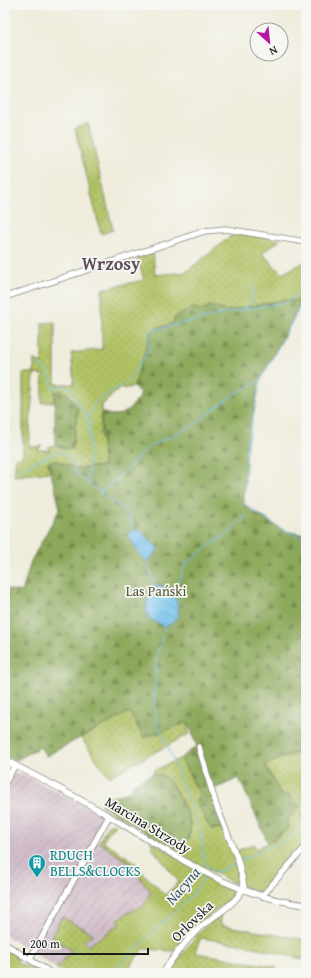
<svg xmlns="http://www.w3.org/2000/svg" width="311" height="978" font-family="'Gentium Book Plus',serif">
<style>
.industrial{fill:url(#industrial-furrows)}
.grass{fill:url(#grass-dots);stroke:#666f40;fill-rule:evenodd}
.forest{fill:url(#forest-firs);stroke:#54623b}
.water{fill:url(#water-waves);stroke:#486e84}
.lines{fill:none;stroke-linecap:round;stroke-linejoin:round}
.stream{stroke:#73c1ed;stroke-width:1}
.minor-casing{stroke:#86847c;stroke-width:7}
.minor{stroke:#fff;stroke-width:5.5}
.labels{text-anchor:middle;stroke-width:3.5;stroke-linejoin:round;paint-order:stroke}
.park-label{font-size:14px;fill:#505636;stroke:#f6f6f2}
.street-label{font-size:14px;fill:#1c1c1c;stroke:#f6f6f2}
.culture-label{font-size:14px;fill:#0d838f;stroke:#f6f6f2;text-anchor:start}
.water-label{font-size:15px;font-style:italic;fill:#3a5665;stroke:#f6f6f2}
.district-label{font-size:18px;font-weight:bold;fill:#5e4c5b;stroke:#f6f6f2}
</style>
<defs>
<pattern id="industrial-furrows" width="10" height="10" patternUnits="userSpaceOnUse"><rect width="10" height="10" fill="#d1bdc9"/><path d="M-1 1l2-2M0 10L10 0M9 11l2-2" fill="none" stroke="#b3a2ac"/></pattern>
<pattern id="grass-dots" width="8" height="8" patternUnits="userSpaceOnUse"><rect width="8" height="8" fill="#b1c265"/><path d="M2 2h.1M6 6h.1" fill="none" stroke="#98a657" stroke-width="1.8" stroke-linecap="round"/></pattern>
<pattern id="forest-firs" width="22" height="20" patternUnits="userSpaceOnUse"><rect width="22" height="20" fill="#8ca85a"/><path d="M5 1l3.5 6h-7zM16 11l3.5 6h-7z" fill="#72884a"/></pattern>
<pattern id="water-waves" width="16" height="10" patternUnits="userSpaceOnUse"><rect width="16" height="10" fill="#73c1ed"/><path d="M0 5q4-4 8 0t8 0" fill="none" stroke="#63a5cb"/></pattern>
</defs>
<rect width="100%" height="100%" fill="#f6f6f2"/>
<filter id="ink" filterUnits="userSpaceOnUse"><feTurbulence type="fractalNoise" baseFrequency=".025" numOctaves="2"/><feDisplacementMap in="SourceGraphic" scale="8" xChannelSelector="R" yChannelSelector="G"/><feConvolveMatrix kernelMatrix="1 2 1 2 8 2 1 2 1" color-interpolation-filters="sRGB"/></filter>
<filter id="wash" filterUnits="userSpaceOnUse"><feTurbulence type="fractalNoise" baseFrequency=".012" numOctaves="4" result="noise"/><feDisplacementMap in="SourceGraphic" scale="16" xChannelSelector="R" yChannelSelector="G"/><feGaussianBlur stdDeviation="0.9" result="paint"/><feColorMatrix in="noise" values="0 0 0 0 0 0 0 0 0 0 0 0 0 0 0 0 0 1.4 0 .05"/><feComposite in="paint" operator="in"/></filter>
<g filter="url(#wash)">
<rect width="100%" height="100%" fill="#efecdb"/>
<path class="industrial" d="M 14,773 L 20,773 L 102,814 L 104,820 L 90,844 L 99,842 L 132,865 L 133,870 L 151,892 L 144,905 L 126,914 L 120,924 L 88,946 L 84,942 L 92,934 L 62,917 L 72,951 L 56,968 L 5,935 L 5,789 Z"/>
<g class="grass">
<path d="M 88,123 L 113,230 L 101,234 L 75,129 Z"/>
<path d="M 235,233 L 280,240 L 262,253 L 282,274 L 306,261 L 305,302 L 284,300 L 226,312 L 210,306 L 202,310 L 192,308 L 173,324 L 156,328 L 134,387 L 119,389 L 102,405 L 100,434 L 104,452 L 103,466 L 77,469 L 55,460 L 48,462 L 51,472 L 14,476 L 16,457 L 19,458 L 23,455 L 23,373 L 34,373 L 34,359 L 42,364 L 42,323 L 55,322 L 55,384 L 74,384 L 71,353 L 102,349 L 102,289 L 144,280 L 137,257 L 153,252 L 155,275 L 186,272 ZM 34,374 L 43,375 L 42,403 L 54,402 L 55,392 L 67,394 L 78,409 L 72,450 L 55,445 L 48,447 L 50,451 L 37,449 L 42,446 L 30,447 C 29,422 33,399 34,374 Z"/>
<path d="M 129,712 L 188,721 L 189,734 L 109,777 L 81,738 Z"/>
<path d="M 301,751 L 306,761 L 306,843 L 262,893 L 234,883 L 161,845 L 162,843 L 181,850 C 198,829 189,814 177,794 C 171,783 167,774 153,774 L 153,771 L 181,758 L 199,793 L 197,804 L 211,829 L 225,828 L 234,852 L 254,844 L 256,849 L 268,843 L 288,829 L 287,820 L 293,815 L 265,765 Z"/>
<path d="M 111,824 L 115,824 L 103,841 L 136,863 L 135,865 L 165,895 L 179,882 L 153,849 L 151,841 L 232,890 L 231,898 L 185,935 L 173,951 L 143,949 L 125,973 L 65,973 L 56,968 L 72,951 L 51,936 L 62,917 L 93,934 L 84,941 L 88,946 L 120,924 L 117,920 L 126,914 L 144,905 L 151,892 L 133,869 L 132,865 L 99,842 L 108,825 Z"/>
<path d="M 220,913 L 221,925 L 306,940 L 306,960 L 245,945 L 201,938 L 195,951 L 197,953 L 276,967 L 275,973 L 167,973 L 199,933 Z"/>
<path d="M 5,949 L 16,955 L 18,963 L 43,973 L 5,973 Z"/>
</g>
<g class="forest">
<path d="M 284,300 L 302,301 L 261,379 L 247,444 L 244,503 L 250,510 L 285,531 L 306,535 L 306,749 L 265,765 L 281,794 L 287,794 L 300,806 L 287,820 L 288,829 L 268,843 L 239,778 L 212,790 L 226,828 L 211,829 L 197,804 L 199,793 L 181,758 L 197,746 L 188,722 L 144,738 L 129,712 L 46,756 L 40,747 L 15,761 L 5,756 L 5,589 L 22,592 L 31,561 L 60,508 L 48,462 L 55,460 L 77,469 L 103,466 L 101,412 C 123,420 129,411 141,394 L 134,387 L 151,331 L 173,324 L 174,318 L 192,308 L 202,310 L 210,306 L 226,311 Z"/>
<path d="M 62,391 L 67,393 L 78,409 L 72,450 L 55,445 L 55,392 Z"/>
<path d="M 153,774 C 167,774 171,782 177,794 C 188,814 198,829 181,850 L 162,843 L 101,805 L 102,800 L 129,792 L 134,783 Z"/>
</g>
<g class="water">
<path d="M 136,530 L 141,531 L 157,547 L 158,550 L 151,558 L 147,561 C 140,559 133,542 128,535 L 131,531 Z"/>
<path d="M 155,585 C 174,587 177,598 179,615 L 172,623 L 165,627 L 150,619 L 146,612 L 147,601 Z"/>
</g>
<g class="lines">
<g class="stream">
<path d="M 306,297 L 261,379 L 247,444 L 244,504 L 285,531 L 306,538"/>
<path d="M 242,310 L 287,302 L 306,288"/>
<path d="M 37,363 L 49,373 L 53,388 L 64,386 L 71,389 L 71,393 L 89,421 L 90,454 L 88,482"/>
<path d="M 127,383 L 149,349 L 149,331 L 240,310 L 251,303 L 254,287"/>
<path d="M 86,419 L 97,401 L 123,384"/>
<path d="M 15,471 L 59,451 L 70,457 L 77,475 L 121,507 L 129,515 L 132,530"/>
<path d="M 5,472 L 11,472"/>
<path d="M 100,492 L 116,480 L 148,447 L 194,425 L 230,397 L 261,380"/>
<path d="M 147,561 L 155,585"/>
<path d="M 177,599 L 176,588 L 185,565 L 207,547 L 227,535 L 246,515"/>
<path d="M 164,630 L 165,627"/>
<path d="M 163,634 L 156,659 L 154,709 L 158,725 L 174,761 L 201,832 L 204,861 L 210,870"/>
<path d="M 240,861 L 281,842 L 306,825"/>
<path d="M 211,870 L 218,872 L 235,864"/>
<path d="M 111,973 L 194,893 L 206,875"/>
</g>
</g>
</g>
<g filter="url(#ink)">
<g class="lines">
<defs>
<g id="minor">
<path d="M 5,297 L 205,231 L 226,229 L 306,242"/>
<path d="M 5,760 C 40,778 75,796 109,816 C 171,853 232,897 306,905"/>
<path d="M 5,783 L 15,765"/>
<path d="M 262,896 L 306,846"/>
<path d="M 5,944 L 51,973"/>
<path d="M 30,959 L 109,816"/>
<path d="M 163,973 C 173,957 184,943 197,930 C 212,916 237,905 244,886 L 238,860 L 216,805 L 199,747"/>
</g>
</defs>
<use href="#minor" class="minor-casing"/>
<use href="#minor" class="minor"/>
</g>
</g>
<defs>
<symbol id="building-pin" viewBox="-11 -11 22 30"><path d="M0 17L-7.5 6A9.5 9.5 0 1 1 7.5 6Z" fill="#0f9aa8" stroke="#f6f6f2"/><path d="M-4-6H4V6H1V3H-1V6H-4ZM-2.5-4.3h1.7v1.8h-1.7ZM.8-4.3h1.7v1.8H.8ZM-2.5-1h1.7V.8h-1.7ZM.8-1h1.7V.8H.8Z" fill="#fff"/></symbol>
</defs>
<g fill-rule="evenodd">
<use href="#building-pin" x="27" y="853" width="20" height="27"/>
</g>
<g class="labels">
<g class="park-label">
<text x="156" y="596">Las Pański</text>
</g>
<g class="street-label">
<text transform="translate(148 825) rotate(31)" y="5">Marcina Strzody</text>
<text transform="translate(192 921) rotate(-44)" y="5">Orlovska</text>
</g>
<g class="culture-label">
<text x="50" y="860">RDUCH<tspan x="50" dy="16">BELLS&amp;CLOCKS</tspan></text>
</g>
<g class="water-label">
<text transform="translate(183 886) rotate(-49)" y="5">Nacyna</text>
</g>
<g class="district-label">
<text x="111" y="270">Wrzosy</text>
</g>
</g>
<rect width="311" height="978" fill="none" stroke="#f6f6f2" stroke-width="20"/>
<g transform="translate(269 42) rotate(153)"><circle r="19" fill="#f6f6f2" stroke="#9f9f9c"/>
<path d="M0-3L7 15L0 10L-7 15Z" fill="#b5179e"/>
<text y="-6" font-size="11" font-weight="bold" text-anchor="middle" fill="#1c1c1c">N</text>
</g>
<path d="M24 948v6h124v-6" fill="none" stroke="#1c1c1c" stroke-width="2"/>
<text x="30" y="948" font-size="12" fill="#1c1c1c" stroke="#f6f6f2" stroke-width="3" paint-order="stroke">200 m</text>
</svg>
